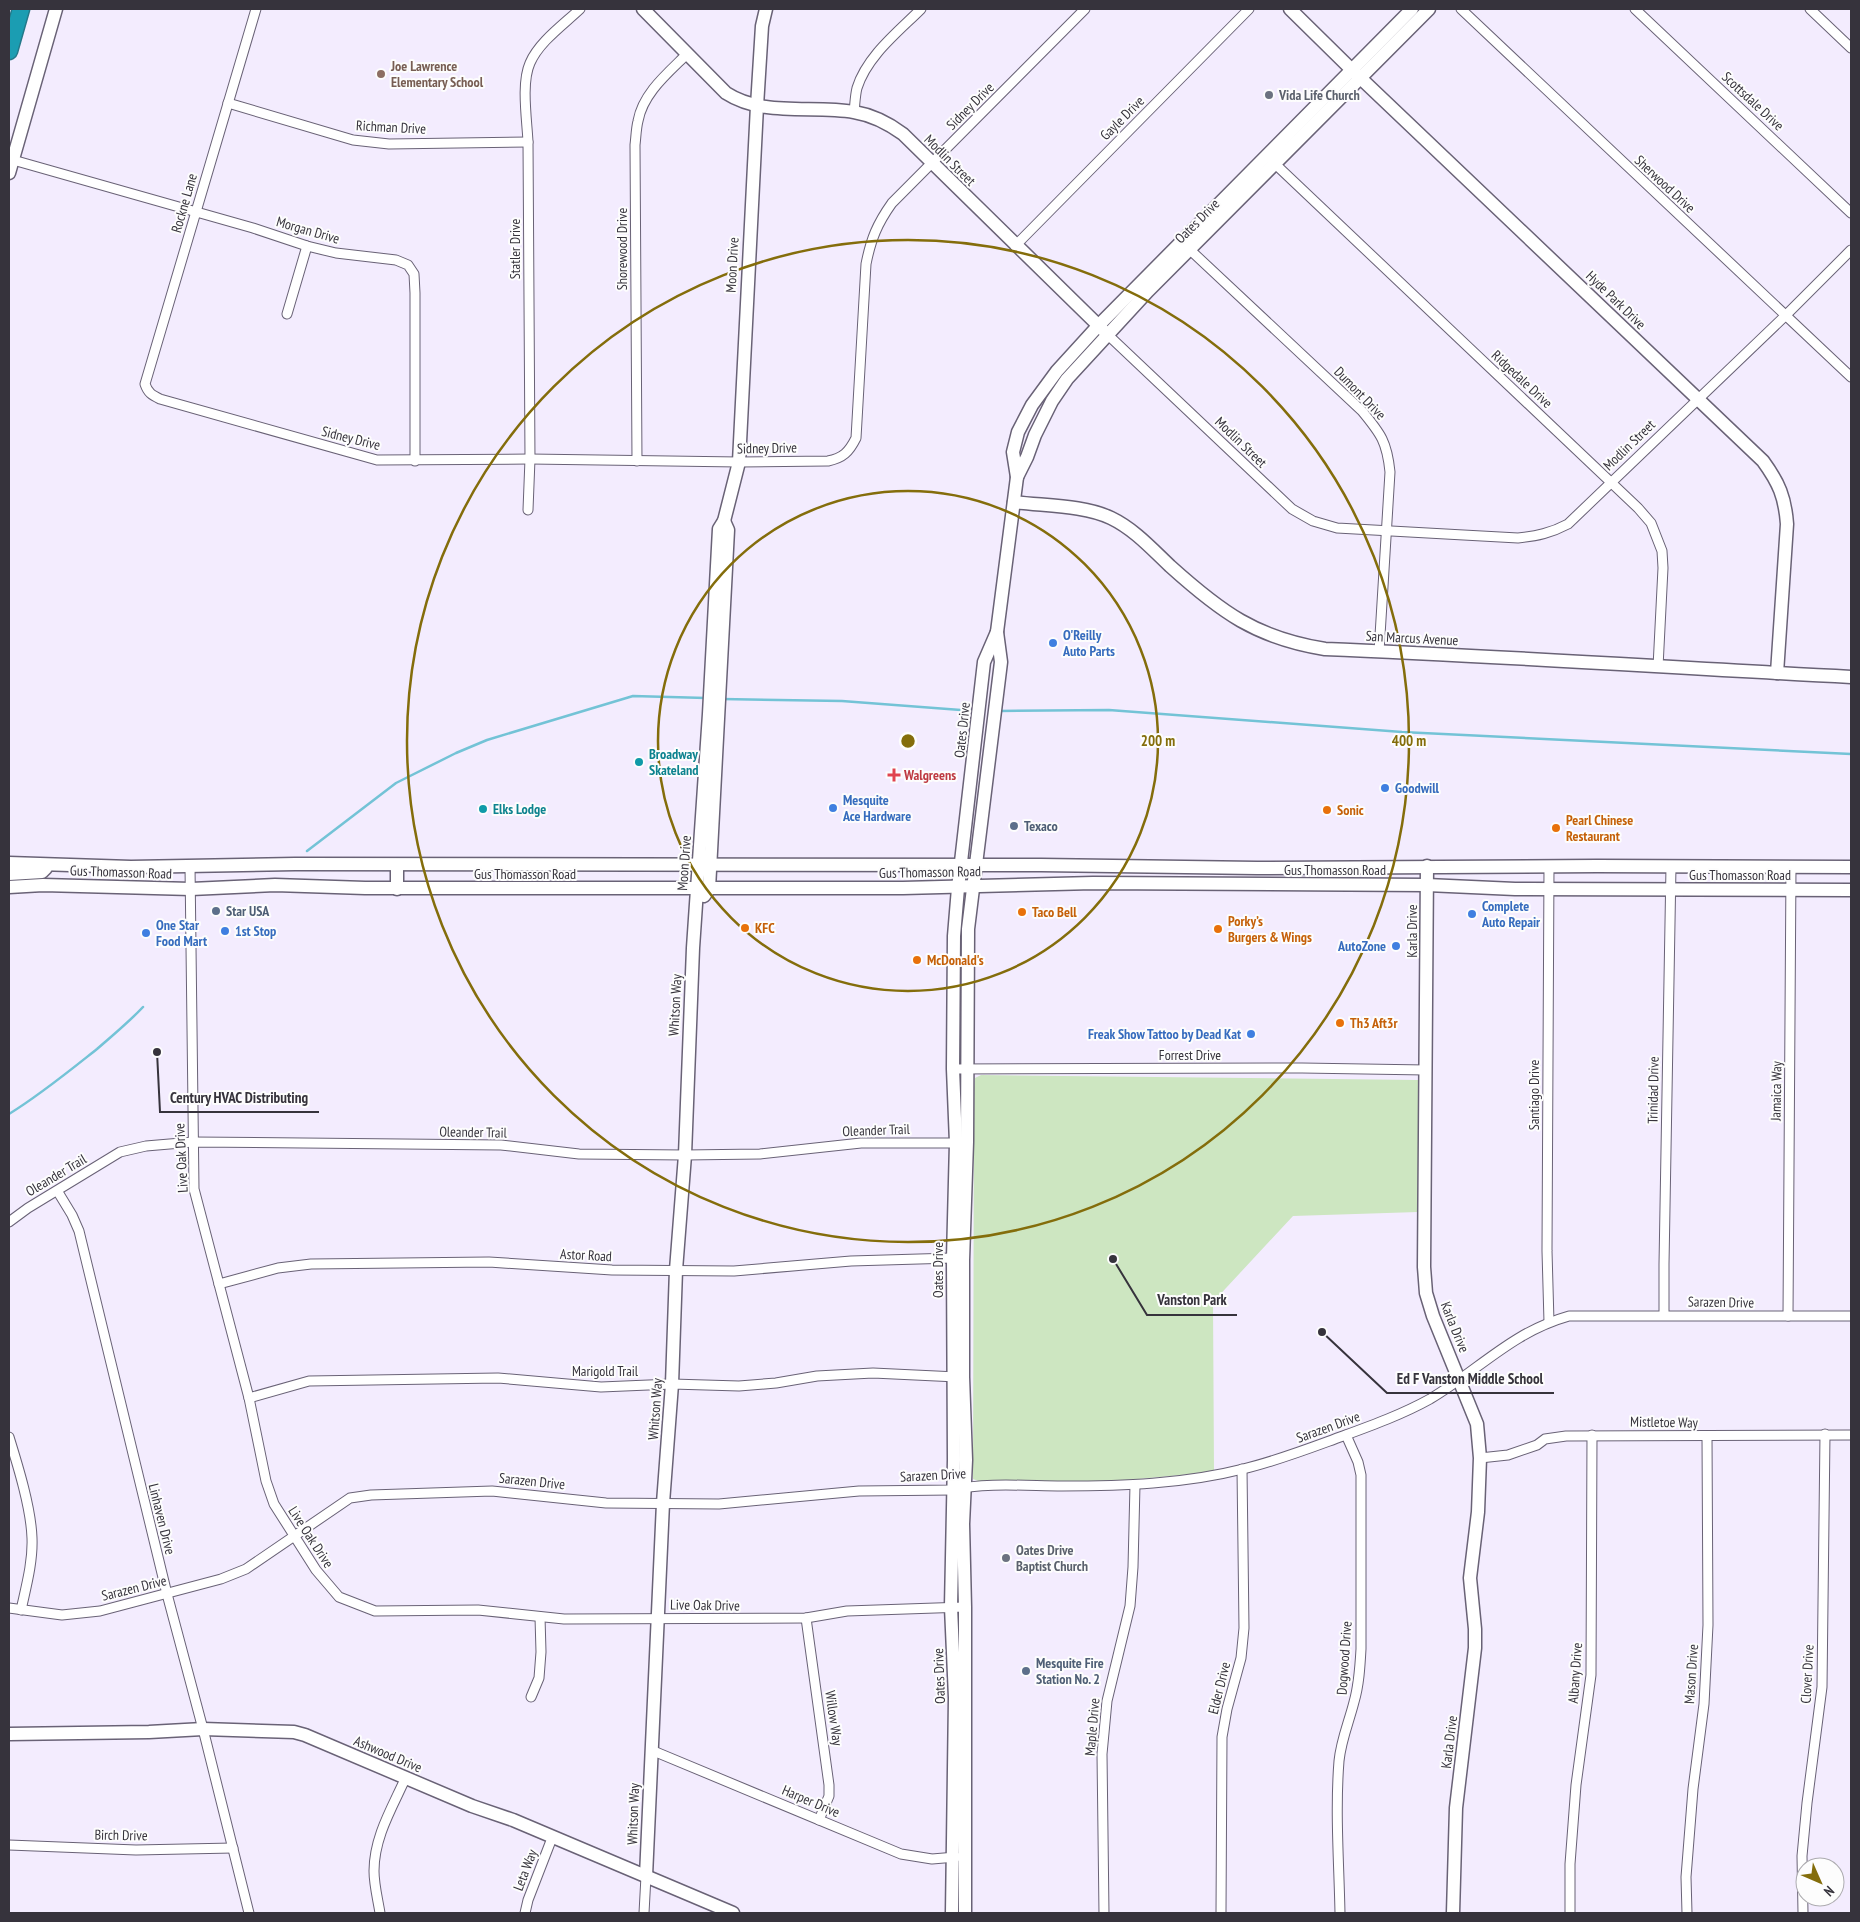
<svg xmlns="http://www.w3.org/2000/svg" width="1860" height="1922" font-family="'PT Sans Narrow',sans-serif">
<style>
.green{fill:#cde6c1}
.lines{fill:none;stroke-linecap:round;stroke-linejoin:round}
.stream{stroke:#73c3d6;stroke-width:2.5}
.street-casing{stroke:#696276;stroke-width:11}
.secondary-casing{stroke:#696276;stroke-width:15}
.highway-casing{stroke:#247889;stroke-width:19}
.street{stroke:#fff;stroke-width:9}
.secondary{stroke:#fff;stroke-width:12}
.highway{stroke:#1b9db2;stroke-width:16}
.ring{fill:none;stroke:#846d0b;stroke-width:2.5}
.education-dot{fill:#8d6e63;stroke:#fdfdfd;stroke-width:2}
.worship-dot{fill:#6b7280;stroke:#fdfdfd;stroke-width:2}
.shop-dot{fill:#3f7fe0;stroke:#fdfdfd;stroke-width:2}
.culture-dot{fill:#0f9aa8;stroke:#fdfdfd;stroke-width:2}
.health-dot{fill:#e0444e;stroke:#fdfdfd;stroke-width:2}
.food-dot{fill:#e8710a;stroke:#fdfdfd;stroke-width:2}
.service-dot{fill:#5c6f8a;stroke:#fdfdfd;stroke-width:2}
.labels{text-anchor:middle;stroke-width:4;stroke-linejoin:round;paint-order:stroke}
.education-label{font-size:14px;font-weight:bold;fill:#785e54;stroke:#fdfdfd;text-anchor:start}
.worship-label{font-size:14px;font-weight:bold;fill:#5b616d;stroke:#fdfdfd;text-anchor:start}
.street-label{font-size:14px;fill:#36333c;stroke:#fdfdfd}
.shop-label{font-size:14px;font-weight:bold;fill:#366cbe;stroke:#fdfdfd;text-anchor:start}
.culture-label{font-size:14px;font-weight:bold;fill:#0d838f;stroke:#fdfdfd;text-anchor:start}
.health-label{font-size:14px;font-weight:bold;fill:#be3a42;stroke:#fdfdfd;text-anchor:start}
.food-label{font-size:14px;font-weight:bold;fill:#c56008;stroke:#fdfdfd;text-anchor:start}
.service-label{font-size:14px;font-weight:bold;fill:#4e5e75;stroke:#fdfdfd;text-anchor:start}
.centre{fill:#846d0b;stroke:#fdfdfd;stroke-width:2.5}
.ring-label{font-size:15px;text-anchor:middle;font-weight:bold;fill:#846d0b;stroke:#fdfdfd;stroke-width:4;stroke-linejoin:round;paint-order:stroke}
.leader{fill:none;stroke:#36333c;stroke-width:2}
.callout-dot{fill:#36333c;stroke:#fdfdfd;stroke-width:2}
.callout-label{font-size:15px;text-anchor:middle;font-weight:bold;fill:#36333c;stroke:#fdfdfd;stroke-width:4;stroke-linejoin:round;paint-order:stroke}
</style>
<rect width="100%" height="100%" fill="#f3ecfe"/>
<path class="green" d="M 981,1075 L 1418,1080 L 1418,1212 L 1293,1216 L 1213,1302 L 1214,1472 L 1117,1481 L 981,1482 L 973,1479 L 974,1088 L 975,1078 Z"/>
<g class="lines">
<g class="stream">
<path d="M 722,699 L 842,701 L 974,711"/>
<path d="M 999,711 L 1109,710 L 1402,732 L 1851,754"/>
<path d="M 307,851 L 396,783 L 456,753 L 487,740 L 633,696 L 706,698"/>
<path d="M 9,1114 C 40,1095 68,1072 97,1049 C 113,1035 129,1022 143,1007"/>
</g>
<defs>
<g id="street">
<path d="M 256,9 L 145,384 C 148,393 152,395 160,399 L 377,460 L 530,459 L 739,462 L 828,461 C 843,458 849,452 856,438 L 866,264 C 871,239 877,224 892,203 L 1085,9"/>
<path d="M 1461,9 L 1851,377"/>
<path d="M 1635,9 L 1851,213"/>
<path d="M 1810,9 L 1851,48"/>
<path d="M 228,103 L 353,140 L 389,144 L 528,142"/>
<path d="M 854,112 C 855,104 855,96 857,88 C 867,56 898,32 921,9"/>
<path d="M 13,160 L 253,228 L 307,246 L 336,253 L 396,260 L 408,265 L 414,274 L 415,293 L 415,461"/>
<path d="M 1272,161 L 1638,508 L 1651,523 L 1662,551 L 1663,568 L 1658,667"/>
<path d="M 1015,246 L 1249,9"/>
<path d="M 1187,247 L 1362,411 C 1381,434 1387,442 1390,472 L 1379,652"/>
<path d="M 287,314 L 307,246"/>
<path d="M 1107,334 L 1292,509 L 1313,521 L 1337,528 L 1518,538 C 1537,536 1551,533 1568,524 L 1785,316 L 1851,250"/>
<path d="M 637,461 L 635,145 C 636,137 636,129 638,121 C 643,93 668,73 687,54"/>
<path d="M 528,510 L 530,459 L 528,142 C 527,120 521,83 530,63 C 539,42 563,25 580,9"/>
<path d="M 190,866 L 194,1189 L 249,1398 L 266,1481 L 274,1504 L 316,1570 L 339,1597 L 375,1611 L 478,1610 L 564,1619 L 806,1618 L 847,1611 L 965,1607"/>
<path d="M 953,1069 L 1302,1068 L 1426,1070"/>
<path d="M 58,1192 L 72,1215 L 79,1231 L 167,1594 L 203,1729 L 249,1913"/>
<path d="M 9,1222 L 28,1208 L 120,1152 L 146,1146 L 193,1142 L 501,1145 L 579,1154 L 685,1155 L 760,1154 L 861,1143 L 956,1143"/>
<path d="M 219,1284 L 278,1268 L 311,1264 L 489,1262 L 612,1270 L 734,1271 L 851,1261 L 953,1258"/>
<path d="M 1664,1315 L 1664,1264 L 1671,866"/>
<path d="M 1788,1316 L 1791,867"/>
<path d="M 1549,1322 L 1547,1251 L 1549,867"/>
<path d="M 249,1398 L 309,1381 L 498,1378 L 601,1387 L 672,1384 L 739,1386 L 776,1383 L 817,1376 L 873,1373 L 957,1377"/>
<path d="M 9,1437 C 18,1466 31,1508 32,1538 C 33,1562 26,1587 21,1610"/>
<path d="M 1480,1458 L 1508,1455 L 1537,1445 L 1545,1439 L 1566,1436 L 1851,1435"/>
<path d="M 9,1608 L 62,1615 L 100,1611 L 221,1579 L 246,1569 L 350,1498 L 371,1495 L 492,1491 L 606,1503 L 719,1504 L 859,1491 L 953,1490 C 985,1482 1029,1486 1062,1486 C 1122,1486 1184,1484 1243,1469 C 1277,1461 1310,1448 1343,1436 C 1373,1425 1403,1414 1430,1399 C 1479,1370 1512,1332 1569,1316 L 1851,1316"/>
<path d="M 806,1618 L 829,1785 L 829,1796 L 819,1820"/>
<path d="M 531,1697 L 539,1678 L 541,1652 L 540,1617"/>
<path d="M 651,1750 L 901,1854 L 932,1859 L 956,1857"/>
<path d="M 9,1845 L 136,1850 L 233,1848"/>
<path d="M 380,1913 C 378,1900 374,1885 374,1871 C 374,1837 392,1808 406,1777"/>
<path d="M 525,1913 L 528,1900 L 552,1838"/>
<path d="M 644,1913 L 646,1876"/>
<path d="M 1104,1913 L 1102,1754 L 1107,1701 L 1130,1606 L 1133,1567 L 1135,1485"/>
<path d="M 1221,1913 L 1222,1737 L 1227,1709 L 1241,1658 L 1244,1628 L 1242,1469"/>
<path d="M 1340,1913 C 1339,1863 1335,1811 1339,1761 C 1341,1740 1349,1722 1354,1702 C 1359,1685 1360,1667 1361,1649 L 1361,1475 L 1358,1462 L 1346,1435"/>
<path d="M 1570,1913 L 1570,1864 L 1576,1785 L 1591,1675 L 1592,1435"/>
<path d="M 1687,1913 L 1686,1877 L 1693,1789 L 1704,1704 L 1708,1625 L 1707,1436"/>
<path d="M 1803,1913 L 1802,1856 L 1807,1803 L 1822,1687 L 1825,1434"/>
</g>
<g id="secondary">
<path d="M 643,9 L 726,93 C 763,117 812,105 854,112 C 872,115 888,123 903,134 L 1103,330"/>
<path d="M 1290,9 L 1351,69 L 1763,461 C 1779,483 1785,497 1787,524 L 1777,673"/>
<path d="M 9,173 L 56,9"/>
<path d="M 1017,477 L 1027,457 L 1035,435 L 1052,401 L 1067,379 L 1148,291 L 1429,9"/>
<path d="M 1014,502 C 1044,506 1084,505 1111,518 C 1134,529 1152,549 1170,566 C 1221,612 1256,638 1325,649 C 1500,656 1676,668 1851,677"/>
<path d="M 9,863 L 131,867 L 295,864 L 1041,865 L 1257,868 L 1597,866 L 1851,867"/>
<path d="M 397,865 L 397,889"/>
<path d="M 1427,866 L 1424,1267 L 1426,1293 L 1433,1316 L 1477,1424 L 1480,1458 L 1478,1512 L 1470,1578 L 1475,1629 L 1475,1648 L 1456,1808 L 1453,1913"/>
<path d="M 9,874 L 42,872 L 46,868"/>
<path d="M 9,887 L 43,885 L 191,889 L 275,885 L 365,888 L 903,888 L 1093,883 L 1427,885 L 1515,889 L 1851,890"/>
<path d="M 704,896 L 709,889 L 728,530 L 724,521"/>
<path d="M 9,1734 L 149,1732 L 203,1729 L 294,1732 L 305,1735 L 472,1806 L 513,1820 L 733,1913"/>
<path d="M 646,1876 L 663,1503 L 672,1384 L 676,1270 L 685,1155 L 693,948 L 709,714 L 719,529 L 724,521 L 739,462 L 757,106 L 762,26 L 766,9"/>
<path d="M 952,1913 L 955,1698 L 951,1607 L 954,1460 L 953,1258 L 956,1143 L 953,1069 L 954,936 L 958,888 L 984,662 L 997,632"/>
<path d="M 965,1913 L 965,1607 L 963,1524 L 966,1460 L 963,1377 L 963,1260 L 967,1142 L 968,929 L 1001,662 L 997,632 L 1017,477 L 1013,452 L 1018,432 L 1032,405 L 1057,371 L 1098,326 L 1412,9"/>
</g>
<path id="highway" d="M 9,51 L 21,9"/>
</defs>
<use href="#street" class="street-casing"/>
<use href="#secondary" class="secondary-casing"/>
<use href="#highway" class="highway-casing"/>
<use href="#street" class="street"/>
<use href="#secondary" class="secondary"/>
<use href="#highway" class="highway"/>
</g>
<g class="ring">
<circle cx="908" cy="741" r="250"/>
<circle cx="908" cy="741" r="501"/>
</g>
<circle class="education-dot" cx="381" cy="74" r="5"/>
<g class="worship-dot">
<circle cx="1269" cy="95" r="5"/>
<circle cx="1006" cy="1558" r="5"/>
</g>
<g class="shop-dot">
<circle cx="1053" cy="643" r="5"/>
<circle cx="1385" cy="788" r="5"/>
<circle cx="833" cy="808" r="5"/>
<circle cx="1472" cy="914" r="5"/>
<circle cx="225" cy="931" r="5"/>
<circle cx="146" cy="933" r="5"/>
<circle cx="1396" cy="946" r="5"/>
<circle cx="1251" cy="1034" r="5"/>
</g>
<g class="culture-dot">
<circle cx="639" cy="762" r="5"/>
<circle cx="483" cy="809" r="5"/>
</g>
<path class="health-dot" d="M891.5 767.5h5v5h5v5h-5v5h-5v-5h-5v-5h5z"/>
<g class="food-dot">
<circle cx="1327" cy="810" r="5"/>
<circle cx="1556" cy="828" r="5"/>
<circle cx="1022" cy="912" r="5"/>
<circle cx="745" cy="928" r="5"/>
<circle cx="1218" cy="929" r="5"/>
<circle cx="917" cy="960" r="5"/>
<circle cx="1340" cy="1023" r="5"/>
</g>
<g class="service-dot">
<circle cx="1014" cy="826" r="5"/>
<circle cx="216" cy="911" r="5"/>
<circle cx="1026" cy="1671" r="5"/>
</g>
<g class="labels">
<g class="education-label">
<text x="391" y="71">Joe Lawrence<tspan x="391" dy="16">Elementary School</tspan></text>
</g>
<g class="worship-label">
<text x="1279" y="100">Vida Life Church</text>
<text x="1016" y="1555">Oates Drive<tspan x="1016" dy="16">Baptist Church</tspan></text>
</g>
<g class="street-label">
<text transform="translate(1753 101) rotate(43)" y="5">Scottsdale Drive</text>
<text transform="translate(970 106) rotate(-45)" y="5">Sidney Drive</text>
<text transform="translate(1122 118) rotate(-45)" y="5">Gayle Drive</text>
<text transform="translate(391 127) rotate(3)" y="5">Richman Drive</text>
<text transform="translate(950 160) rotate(45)" y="5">Modlin Street</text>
<text transform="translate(1665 184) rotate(43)" y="5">Sherwood Drive</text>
<text transform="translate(184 203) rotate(-74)" y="5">Rockne Lane</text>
<text transform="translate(1197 221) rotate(-45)" y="5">Oates Drive</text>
<text transform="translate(308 230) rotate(16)" y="5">Morgan Drive</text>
<text transform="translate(515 249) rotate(-90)" y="5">Statler Drive</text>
<text transform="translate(622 249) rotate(-90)" y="5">Shorewood Drive</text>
<text transform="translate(732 265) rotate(-87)" y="5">Moon Drive</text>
<text transform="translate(1616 300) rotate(44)" y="5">Hyde Park Drive</text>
<text transform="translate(1522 379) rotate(43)" y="5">Ridgedale Drive</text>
<text transform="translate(1360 393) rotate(46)" y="5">Dumont Drive</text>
<text transform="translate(351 438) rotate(14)" y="5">Sidney Drive</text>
<text transform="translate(1241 442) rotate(44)" y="5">Modlin Street</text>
<text transform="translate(1629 445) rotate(-44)" y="5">Modlin Street</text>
<text transform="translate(767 448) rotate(-1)" y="5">Sidney Drive</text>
<text transform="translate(1412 638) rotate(3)" y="5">San Marcus Avenue</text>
<text transform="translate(962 730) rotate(-84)" y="5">Oates Drive</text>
<text transform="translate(684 863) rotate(-86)" y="5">Moon Drive</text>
<text x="1335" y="875">Gus Thomasson Road</text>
<text transform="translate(121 872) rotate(2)" y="5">Gus Thomasson Road</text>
<text transform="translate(930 872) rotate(-1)" y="5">Gus Thomasson Road</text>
<text x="525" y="879">Gus Thomasson Road</text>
<text x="1740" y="880">Gus Thomasson Road</text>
<text transform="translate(1412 931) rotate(-90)" y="5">Karla Drive</text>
<text transform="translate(675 1005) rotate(-87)" y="5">Whitson Way</text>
<text x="1190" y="1060">Forrest Drive</text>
<text transform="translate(1653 1090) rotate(-89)" y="5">Trinidad Drive</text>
<text transform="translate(1776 1091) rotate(-89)" y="5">Jamaica Way</text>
<text transform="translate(1534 1095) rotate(-90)" y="5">Santiago Drive</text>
<text transform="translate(876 1130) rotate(-2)" y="5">Oleander Trail</text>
<text transform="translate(473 1132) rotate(1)" y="5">Oleander Trail</text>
<text transform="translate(181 1158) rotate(-93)" y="5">Live Oak Drive</text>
<text transform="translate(56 1175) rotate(-31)" y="5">Oleander Trail</text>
<text transform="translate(586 1255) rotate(3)" y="5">Astor Road</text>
<text transform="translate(938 1270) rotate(-90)" y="5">Oates Drive</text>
<text transform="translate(1721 1302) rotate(1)" y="5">Sarazen Drive</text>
<text transform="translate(1455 1327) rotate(68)" y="5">Karla Drive</text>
<text x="605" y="1376">Marigold Trail</text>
<text transform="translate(655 1409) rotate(-86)" y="5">Whitson Way</text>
<text transform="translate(1664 1422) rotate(1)" y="5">Mistletoe Way</text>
<text transform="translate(1328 1427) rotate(-20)" y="5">Sarazen Drive</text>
<text transform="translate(933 1475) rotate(-3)" y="5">Sarazen Drive</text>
<text transform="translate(532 1481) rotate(6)" y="5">Sarazen Drive</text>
<text transform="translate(162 1519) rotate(76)" y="5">Linhaven Drive</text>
<text transform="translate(311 1537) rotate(57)" y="5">Live Oak Drive</text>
<text transform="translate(134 1588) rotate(-14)" y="5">Sarazen Drive</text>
<text transform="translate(705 1605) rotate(1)" y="5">Live Oak Drive</text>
<text transform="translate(1344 1658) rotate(-86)" y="5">Dogwood Drive</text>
<text transform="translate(1575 1673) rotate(-86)" y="5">Albany Drive</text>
<text transform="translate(1691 1674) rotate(-86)" y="5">Mason Drive</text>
<text transform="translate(1807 1674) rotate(-87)" y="5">Clover Drive</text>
<text transform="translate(939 1676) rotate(-92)" y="5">Oates Drive</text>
<text transform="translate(1219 1688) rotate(-76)" y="5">Elder Drive</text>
<text transform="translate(834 1718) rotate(82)" y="5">Willow Way</text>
<text transform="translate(1092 1727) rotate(-85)" y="5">Maple Drive</text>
<text transform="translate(1449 1742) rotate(-83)" y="5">Karla Drive</text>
<text transform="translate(388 1754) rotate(23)" y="5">Ashwood Drive</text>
<text transform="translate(811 1801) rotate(23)" y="5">Harper Drive</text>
<text transform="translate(633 1814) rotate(-88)" y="5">Whitson Way</text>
<text transform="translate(121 1835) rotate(1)" y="5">Birch Drive</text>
<text transform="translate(525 1870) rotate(-69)" y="5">Leta Way</text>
</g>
<g class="shop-label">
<text x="1063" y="640">O'Reilly<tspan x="1063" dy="16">Auto Parts</tspan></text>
<text x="1395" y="793">Goodwill</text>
<text x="843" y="805">Mesquite<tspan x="843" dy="16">Ace Hardware</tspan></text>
<text x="1482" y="911">Complete<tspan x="1482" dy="16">Auto Repair</tspan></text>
<text x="156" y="930">One Star<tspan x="156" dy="16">Food Mart</tspan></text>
<text x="235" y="936">1st Stop</text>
<text x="1386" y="951" text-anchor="end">AutoZone</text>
<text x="1241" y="1039" text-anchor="end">Freak Show Tattoo by Dead Kat</text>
</g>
<g class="culture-label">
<text x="649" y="759">Broadway<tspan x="649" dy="16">Skateland</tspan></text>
<text x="493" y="814">Elks Lodge</text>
</g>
<g class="health-label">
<text x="904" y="780">Walgreens</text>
</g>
<g class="food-label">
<text x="1337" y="815">Sonic</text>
<text x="1566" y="825">Pearl Chinese<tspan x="1566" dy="16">Restaurant</tspan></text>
<text x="1032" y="917">Taco Bell</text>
<text x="1228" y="926">Porky’s<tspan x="1228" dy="16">Burgers &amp; Wings</tspan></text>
<text x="755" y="933">KFC</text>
<text x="927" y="965">McDonald's</text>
<text x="1350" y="1028">Th3 Aft3r</text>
</g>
<g class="service-label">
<text x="1024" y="831">Texaco</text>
<text x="226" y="916">Star USA</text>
<text x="1036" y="1668">Mesquite Fire<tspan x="1036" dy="16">Station No. 2</tspan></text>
</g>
</g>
<circle cx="908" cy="741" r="8" class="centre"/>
<g class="ring-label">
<text x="1158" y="746">200 m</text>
<text x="1409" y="746">400 m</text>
</g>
<path class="leader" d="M157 1052L160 1112H319M1113 1259L1147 1315H1237M1322 1332L1387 1393H1554"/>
<g class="callout-dot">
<circle cx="157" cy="1052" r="5"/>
<circle cx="1113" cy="1259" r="5"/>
<circle cx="1322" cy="1332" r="5"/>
</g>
<g class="callout-label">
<text x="239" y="1103">Century HVAC Distributing</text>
<text x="1192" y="1305">Vanston Park</text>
<text x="1470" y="1384">Ed F Vanston Middle School</text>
</g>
<rect width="1860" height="1922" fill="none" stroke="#36333c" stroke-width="20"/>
<g transform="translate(1820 1882) rotate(135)"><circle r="24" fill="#fdfdfd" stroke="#adacb0"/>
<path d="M0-4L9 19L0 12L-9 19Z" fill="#846d0b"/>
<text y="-8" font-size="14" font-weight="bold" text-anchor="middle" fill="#36333c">N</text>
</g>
</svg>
